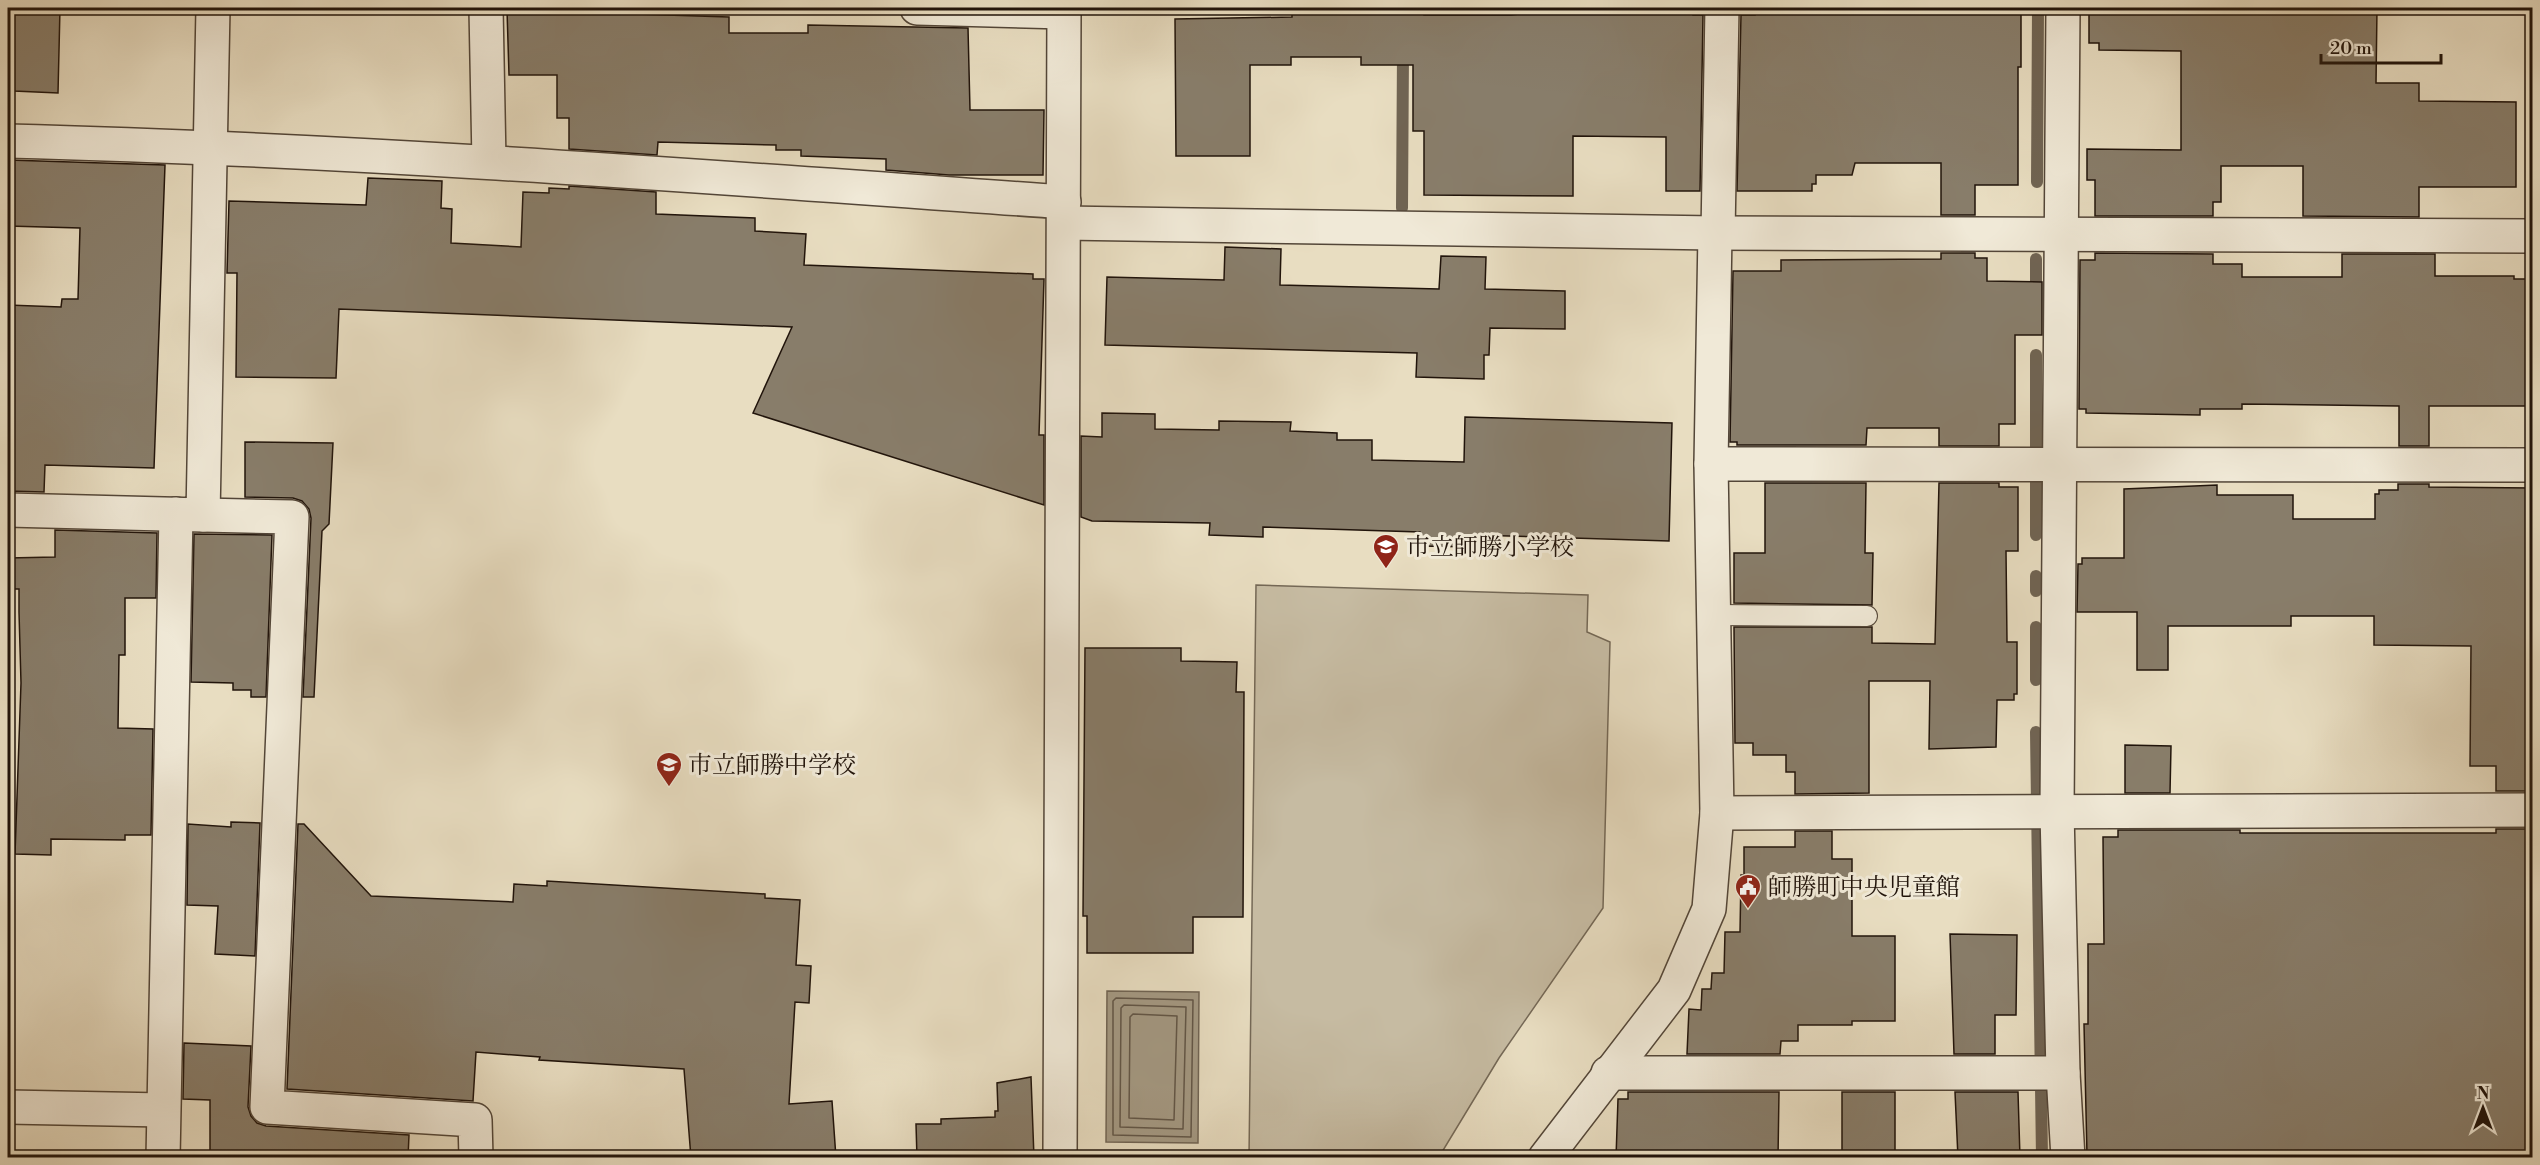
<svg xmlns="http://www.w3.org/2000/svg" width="2540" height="1165" font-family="'Libre Bodoni','Noto Serif JP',serif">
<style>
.green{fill:#c6bba2;stroke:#746856;stroke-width:1.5}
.water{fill:#a49983;stroke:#706453;stroke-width:1.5}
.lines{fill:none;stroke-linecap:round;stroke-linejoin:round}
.shore{stroke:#625647;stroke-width:1.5}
.stream{stroke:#706453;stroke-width:12}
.building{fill:#887d6a;stroke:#21140b;stroke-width:1.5}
.service-casing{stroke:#534638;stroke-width:22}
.minor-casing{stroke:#534638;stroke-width:36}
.service{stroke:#f0e9d7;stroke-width:20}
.minor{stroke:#f0e9d7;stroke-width:33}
.labels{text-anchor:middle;stroke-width:6;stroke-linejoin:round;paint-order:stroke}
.poi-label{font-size:24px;fill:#21140b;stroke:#f0e9d7;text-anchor:start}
</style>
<rect width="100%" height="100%" fill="#e8ddc1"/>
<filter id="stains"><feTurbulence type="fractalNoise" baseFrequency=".00333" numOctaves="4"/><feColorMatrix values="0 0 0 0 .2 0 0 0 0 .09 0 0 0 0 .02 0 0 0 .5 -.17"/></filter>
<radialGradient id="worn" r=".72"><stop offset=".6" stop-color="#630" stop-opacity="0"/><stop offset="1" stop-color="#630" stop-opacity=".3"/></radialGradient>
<path class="green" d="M 1256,585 L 1588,595 L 1587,632 L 1610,642 L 1603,908 L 1499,1058 L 1439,1157 L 1249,1157 Z"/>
<path class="water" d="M 1107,991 L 1199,992 L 1198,1143 L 1106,1142 Z"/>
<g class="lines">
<g class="shore">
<path d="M 1116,998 L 1193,1000 L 1191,1137 L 1113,1135 L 1113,1001 Z"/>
<path d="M 1124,1005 L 1186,1007 L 1183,1129 L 1120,1127 L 1121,1008 Z"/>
<path d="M 1133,1014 L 1177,1016 L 1174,1120 L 1129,1118 L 1130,1017 Z"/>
</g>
<g class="stream">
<path d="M 2037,182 L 2038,8"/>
<path d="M 1402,208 L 1403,51"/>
<path d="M 2036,297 L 2036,259"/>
<path d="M 2036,355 L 2036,535"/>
<path d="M 2036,576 L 2036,591"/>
<path d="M 2036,627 L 2036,680"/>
<path d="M 2036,732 L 2042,1158"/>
</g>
</g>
<g class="building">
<path d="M 8,8 L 60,8 L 58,93 L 14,91 L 14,89 L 8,88 Z"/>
<path d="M 1292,8 L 1393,8 L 1424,9 L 1424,15 L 1511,15 L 1529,13 L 1529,8 L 1693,8 L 1693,15 L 1703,15 L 1700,191 L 1666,191 L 1666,137 L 1573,136 L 1573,196 L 1424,195 L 1424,131 L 1413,131 L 1413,65 L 1361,65 L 1361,57 L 1291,57 L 1291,65 L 1250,65 L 1250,156 L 1176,156 L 1175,19 L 1292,17 Z"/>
<path d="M 1755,8 L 2021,8 L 2021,67 L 2018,67 L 2018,185 L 1975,185 L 1975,215 L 1941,215 L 1941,163 L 1855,163 L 1852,175 L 1816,175 L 1816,184 L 1812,184 L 1812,191 L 1737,191 L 1741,15 L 1755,15 Z"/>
<path d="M 2089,8 L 2377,8 L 2376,83 L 2419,83 L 2419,101 L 2516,102 L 2516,187 L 2419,187 L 2419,217 L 2303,216 L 2303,166 L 2221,166 L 2221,202 L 2213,202 L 2213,216 L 2095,216 L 2095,180 L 2087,180 L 2087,149 L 2181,150 L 2181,51 L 2099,50 L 2099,43 L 2089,43 Z"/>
<path d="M 507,10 L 729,17 L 729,33 L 808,33 L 808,25 L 968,28 L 970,110 L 1044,110 L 1043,175 L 949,175 L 886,170 L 886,159 L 801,156 L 801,150 L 776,150 L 776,145 L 658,142 L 657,155 L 569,149 L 569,118 L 557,118 L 557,75 L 509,75 Z"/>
<path d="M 8,160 L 165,165 L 154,468 L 45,465 L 44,492 L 8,491 L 8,305 L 61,307 L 62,299 L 78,299 L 80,228 L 8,226 Z"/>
<path d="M 368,178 L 442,181 L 441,208 L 452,209 L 451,243 L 521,247 L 523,192 L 549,193 L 549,188 L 569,189 L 569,186 L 656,192 L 656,214 L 755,218 L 755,231 L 806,234 L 804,265 L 1033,274 L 1033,279 L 1044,279 L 1039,435 L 1044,435 L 1044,505 L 753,413 L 792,327 L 339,309 L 336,378 L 236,377 L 237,273 L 227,273 L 229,201 L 366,205 Z"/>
<path d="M 1225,247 L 1281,249 L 1280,285 L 1439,289 L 1441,256 L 1486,257 L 1485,289 L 1565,291 L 1565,329 L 1490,328 L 1489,355 L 1484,355 L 1484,379 L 1416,377 L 1417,353 L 1105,345 L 1107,277 L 1224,280 Z"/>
<path d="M 1941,253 L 1975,253 L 1975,258 L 1987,258 L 1987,281 L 2042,282 L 2042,335 L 2015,335 L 2015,424 L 1999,424 L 1999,446 L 1939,446 L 1939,428 L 1867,428 L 1866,445 L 1737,445 L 1737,442 L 1730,442 L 1733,271 L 1781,271 L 1781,260 L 1941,259 Z"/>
<path d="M 2095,253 L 2213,254 L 2213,264 L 2242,264 L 2242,277 L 2342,277 L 2342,254 L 2435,254 L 2435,276 L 2514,276 L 2514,279 L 2532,279 L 2532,406 L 2429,406 L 2429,446 L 2399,446 L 2399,406 L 2242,404 L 2242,409 L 2200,409 L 2200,415 L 2086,413 L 2086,409 L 2079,409 L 2080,260 L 2095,260 Z"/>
<path d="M 1102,413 L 1155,414 L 1155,429 L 1219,430 L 1219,421 L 1291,422 L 1290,431 L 1337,433 L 1337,440 L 1372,440 L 1372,460 L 1464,462 L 1465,417 L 1672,423 L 1669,541 L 1475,535 L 1475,547 L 1420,546 L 1420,532 L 1263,527 L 1263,537 L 1209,535 L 1210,523 L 1092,521 L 1081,517 L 1081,436 L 1102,437 Z"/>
<path d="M 245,442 L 333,443 L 329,524 L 322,531 L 314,697 L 303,697 L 311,518 L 309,509 L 302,501 L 293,498 L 245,497 Z"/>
<path d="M 1765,483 L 1866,483 L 1865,553 L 1873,553 L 1872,605 L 1734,603 L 1734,553 L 1765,553 Z"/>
<path d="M 1939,483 L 1999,483 L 1999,487 L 2018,487 L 2018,551 L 2006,551 L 2007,642 L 2017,642 L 2017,694 L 2014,694 L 2014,700 L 1997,700 L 1996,747 L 1929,749 L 1930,681 L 1869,681 L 1869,793 L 1795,794 L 1795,772 L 1786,772 L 1786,755 L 1753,755 L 1753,743 L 1735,743 L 1734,627 L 1872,627 L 1872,643 L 1935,644 Z"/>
<path d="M 2398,484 L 2429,484 L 2429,487 L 2532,488 L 2532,791 L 2496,791 L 2496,766 L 2470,766 L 2471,646 L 2374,645 L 2374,616 L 2291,616 L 2291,626 L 2168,626 L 2168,670 L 2137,670 L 2137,612 L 2077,612 L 2078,564 L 2082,564 L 2082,558 L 2124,558 L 2124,489 L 2217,485 L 2217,495 L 2293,495 L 2293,519 L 2375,519 L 2375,494 L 2379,494 L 2379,490 L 2398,490 Z"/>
<path d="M 55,530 L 157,533 L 156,598 L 125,598 L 125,655 L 119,655 L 118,728 L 153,729 L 151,835 L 125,835 L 125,840 L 51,839 L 51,855 L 15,854 L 21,683 L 19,612 L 19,589 L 8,589 L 8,558 L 55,557 Z"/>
<path d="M 194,534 L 272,535 L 266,697 L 251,697 L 251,690 L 233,690 L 233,683 L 191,682 Z"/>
<path d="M 1085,648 L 1181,648 L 1181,661 L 1237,662 L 1236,692 L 1244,692 L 1243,917 L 1193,917 L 1193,953 L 1087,953 L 1087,916 L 1083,916 Z"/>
<path d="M 2125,745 L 2171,746 L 2170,793 L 2125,793 Z"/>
<path d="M 231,822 L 260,823 L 255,956 L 215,954 L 218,906 L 187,905 L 188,824 L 231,827 Z"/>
<path d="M 298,824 L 304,824 L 371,896 L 513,902 L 514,884 L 547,886 L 547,881 L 765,894 L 765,898 L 800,900 L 796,965 L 811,966 L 809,1003 L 795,1002 L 789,1104 L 832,1101 L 836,1158 L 784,1158 L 784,1155 L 691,1158 L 684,1069 L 539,1060 L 540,1057 L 476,1052 L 473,1101 L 287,1089 Z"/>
<path d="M 2496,829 L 2532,829 L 2532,1158 L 2087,1155 L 2084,1024 L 2088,1024 L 2088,944 L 2104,944 L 2103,837 L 2118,837 L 2118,830 L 2240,830 L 2240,833 L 2496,833 Z"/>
<path d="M 1795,831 L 1832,831 L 1832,859 L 1852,859 L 1852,936 L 1895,936 L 1895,1021 L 1852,1021 L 1852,1025 L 1798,1025 L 1798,1041 L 1781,1041 L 1780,1054 L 1687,1054 L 1689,1009 L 1701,1010 L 1702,989 L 1711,989 L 1712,973 L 1724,973 L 1725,932 L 1740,932 L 1741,875 L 1744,875 L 1744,847 L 1795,847 Z"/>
<path d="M 1950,934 L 2017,935 L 2016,1015 L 1995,1015 L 1995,1054 L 1954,1054 Z"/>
<path d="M 184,1043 L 251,1046 L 248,1107 L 251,1116 L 257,1123 L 266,1126 L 409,1135 L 408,1158 L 210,1158 L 210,1100 L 183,1099 Z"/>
<path d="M 1031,1077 L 1034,1158 L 917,1158 L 916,1124 L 941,1124 L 941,1119 L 995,1117 L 995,1111 L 998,1111 L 997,1083 Z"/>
<path d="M 1628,1092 L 1779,1092 L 1778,1158 L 1616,1158 L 1618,1099 L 1628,1099 Z"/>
<rect x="1842" y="1092" width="53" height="63"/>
<path d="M 1955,1092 L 2018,1092 L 2020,1158 L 1958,1158 Z"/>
</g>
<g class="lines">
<defs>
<path id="service" d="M 1713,615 L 1867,616"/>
<g id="minor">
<path d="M 486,8 L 489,162"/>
<path d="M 917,8 L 1064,12"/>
<path d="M 2063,8 L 2057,811 L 2063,1073 L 2068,1158"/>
<path d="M 8,141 C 360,150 712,177 1064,202"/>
<path d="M 1064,223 L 1715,233 L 2532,236"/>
<path d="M 1718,233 L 1722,8"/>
<path d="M 1711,464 L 2532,465"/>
<path d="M 8,510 L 203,515 L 213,8"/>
<path d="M 203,515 L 292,517 L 267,1107 L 475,1120 L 476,1158"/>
<path d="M 1717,813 L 2532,810"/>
<path d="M 1608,1073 L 2063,1073"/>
<path d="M 8,1107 L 163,1110"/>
<path d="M 163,1158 L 176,514"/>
<path d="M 1060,1158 L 1064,8"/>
<path d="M 1545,1158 L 1674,990 L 1709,909 L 1717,813 L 1711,464 L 1715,233"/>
</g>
</defs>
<use href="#service" class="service-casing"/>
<use href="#minor" class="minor-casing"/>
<use href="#service" class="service"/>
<use href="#minor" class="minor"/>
</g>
<defs>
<symbol id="school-pin" viewBox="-11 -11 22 30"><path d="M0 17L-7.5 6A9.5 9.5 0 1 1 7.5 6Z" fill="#8f2418" stroke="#f0e9d7"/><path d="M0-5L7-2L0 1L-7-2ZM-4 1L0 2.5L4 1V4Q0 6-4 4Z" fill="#fff"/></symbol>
<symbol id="civic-pin" viewBox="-11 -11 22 30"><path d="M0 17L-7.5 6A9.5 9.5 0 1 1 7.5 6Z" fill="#8f2418" stroke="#f0e9d7"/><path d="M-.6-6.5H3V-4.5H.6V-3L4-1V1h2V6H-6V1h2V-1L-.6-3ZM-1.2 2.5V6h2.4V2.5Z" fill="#fff"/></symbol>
</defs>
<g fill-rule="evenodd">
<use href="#school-pin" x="1371" y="532" width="30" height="40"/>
<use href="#school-pin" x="654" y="750" width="30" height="40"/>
<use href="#civic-pin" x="1733" y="872" width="30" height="40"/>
</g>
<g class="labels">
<g class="poi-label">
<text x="1406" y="555">市立師勝小学校</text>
<text x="688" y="773">市立師勝中学校</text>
<text x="1768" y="895">師勝町中央児童館</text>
</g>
</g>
<rect width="2540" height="1165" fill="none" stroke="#e8ddc1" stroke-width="30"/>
<rect x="9" y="9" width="2522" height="1147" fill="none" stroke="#21140b" stroke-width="3"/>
<rect x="15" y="15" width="2510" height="1135" fill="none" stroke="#21140b" stroke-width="1.5"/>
<g transform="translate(2483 1108)" stroke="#f0e9d7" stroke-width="4.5" paint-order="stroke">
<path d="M0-4.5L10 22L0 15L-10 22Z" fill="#21140b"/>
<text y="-9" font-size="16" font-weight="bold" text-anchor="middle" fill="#21140b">N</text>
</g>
<path d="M2321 54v9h120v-9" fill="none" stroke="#21140b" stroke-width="3"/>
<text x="2330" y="54" font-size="18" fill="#21140b" stroke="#f0e9d7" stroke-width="4.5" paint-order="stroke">20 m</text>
<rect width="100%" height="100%" filter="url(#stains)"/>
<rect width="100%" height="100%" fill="url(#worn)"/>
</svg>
